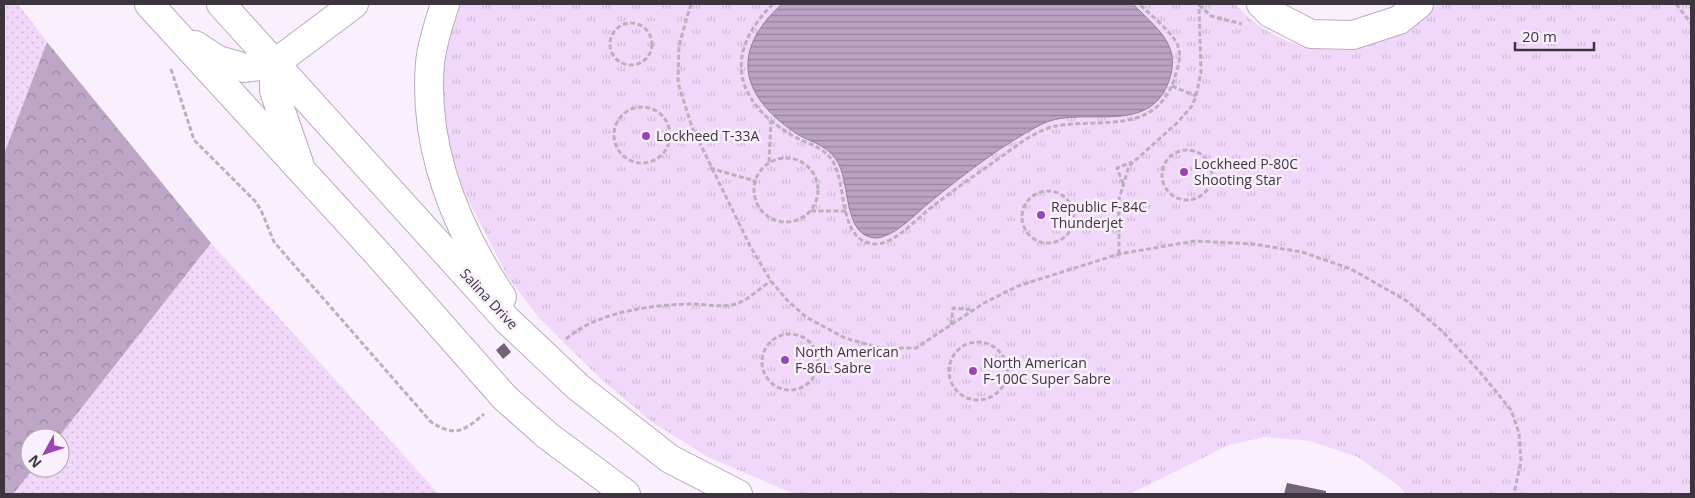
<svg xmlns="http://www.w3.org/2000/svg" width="1695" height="498" font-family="'Open Sans',sans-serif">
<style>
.grass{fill:url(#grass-dots)}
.forest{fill:url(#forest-crowns)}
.park{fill:url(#park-tufts)}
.water{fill:url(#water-rules);stroke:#94819a}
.building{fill:#726377}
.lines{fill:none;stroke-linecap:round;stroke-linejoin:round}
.minor-casing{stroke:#bbaac1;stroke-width:30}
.path{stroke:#bbb1be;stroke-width:3;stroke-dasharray:5 2.5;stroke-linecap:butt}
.minor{stroke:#fff;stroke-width:28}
.poi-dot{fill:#9945b3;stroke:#faeffd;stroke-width:2}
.labels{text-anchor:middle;stroke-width:5;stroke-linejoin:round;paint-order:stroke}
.poi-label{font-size:14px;fill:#3c353e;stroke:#faeffd;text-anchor:start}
.street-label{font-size:14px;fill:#3c353e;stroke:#faeffd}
</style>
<defs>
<pattern id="grass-dots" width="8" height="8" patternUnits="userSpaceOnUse" patternTransform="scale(1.25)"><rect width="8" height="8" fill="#f1d8fa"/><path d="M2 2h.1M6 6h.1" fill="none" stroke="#d0bad7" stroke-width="1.8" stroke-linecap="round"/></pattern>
<pattern id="forest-crowns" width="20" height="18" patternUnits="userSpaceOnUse" patternTransform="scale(1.25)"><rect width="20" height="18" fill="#bea6c6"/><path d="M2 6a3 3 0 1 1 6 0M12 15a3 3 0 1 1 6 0" fill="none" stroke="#9c88a2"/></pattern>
<pattern id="park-tufts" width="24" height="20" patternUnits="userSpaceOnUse" patternTransform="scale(1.25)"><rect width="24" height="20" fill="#f1d8fa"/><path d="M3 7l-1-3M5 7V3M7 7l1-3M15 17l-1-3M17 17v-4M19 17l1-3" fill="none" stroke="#d0bad7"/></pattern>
<pattern id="water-rules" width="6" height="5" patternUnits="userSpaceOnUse" patternTransform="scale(1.25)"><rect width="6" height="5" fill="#baa2c2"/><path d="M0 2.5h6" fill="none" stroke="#98859f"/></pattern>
</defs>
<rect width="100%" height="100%" fill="#faeffd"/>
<g class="grass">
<path d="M 4,4 L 18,4 L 47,42 L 4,154 Z"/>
<path d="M 211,243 L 439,494 L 13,494 L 34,468 L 60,468 L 60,438 L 58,438 Z"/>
</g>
<path class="forest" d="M 47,42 L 211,243 L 58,438 L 30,438 L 30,468 L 34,468 L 13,494 L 4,494 L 4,154 Z"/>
<path class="park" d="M 461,4 L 1235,4 C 1277,51 1341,63 1397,34 C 1407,29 1433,5 1440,4 C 1463,0 1493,4 1516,4 C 1575,4 1633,4 1691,4 L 1691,494 L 1406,494 L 1399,486 L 1358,457 L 1310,441 L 1265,437 L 1229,445 L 1130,494 L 794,494 L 708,457 L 652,422 L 601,379 L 539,318 L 508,277 L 464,192 L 446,137 L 441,85 L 449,39 Z"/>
<path class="water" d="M 782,4 L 1133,4 C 1158,30 1184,46 1167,86 C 1144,137 1079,104 1040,125 C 1004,144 967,172 935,198 C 922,208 911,220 898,229 C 892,233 884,237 877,238 C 841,238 852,179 835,158 C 824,143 808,142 794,132 C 739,94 731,50 782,4 Z"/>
<g class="building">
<path d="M 504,343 L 511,352 L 503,359 L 496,350 Z"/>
<path d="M 1287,483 L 1326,491 L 1326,494 L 1284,494 Z"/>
</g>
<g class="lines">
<defs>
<g id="minor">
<path d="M 149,4 L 378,254 L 505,398 L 548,436 L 626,494"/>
<path d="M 221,4 L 507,320 L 578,387 L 670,459 L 738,494"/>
<path d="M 445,4 C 439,23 432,43 430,63 C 423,147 456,228 502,297"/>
<path d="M 1261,4 L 1270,13 L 1311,34 L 1353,35 L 1399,20 L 1419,4"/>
<path d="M 195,45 L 218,60 L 245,68 L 274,64 L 354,4"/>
<path d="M 274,64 L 274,91 L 299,163"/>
</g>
</defs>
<use href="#minor" class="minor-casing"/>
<g class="path">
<path d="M 691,4 L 679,45 L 678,83 L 692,127 L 750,246 L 771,281 L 787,300 L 806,317 L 845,338 L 881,348 L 916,348 L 984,303 L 1018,286 L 1119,254 L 1195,241 L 1253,244 L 1302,252 L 1351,269 L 1407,301 L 1442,331 L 1480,372 L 1511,410 L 1519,433 L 1521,461 L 1514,494"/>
<path d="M 773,4 C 725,51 732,99 790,134 C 803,143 822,145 832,160 C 848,184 837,243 876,244 C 883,244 891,240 897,236 C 909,228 920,216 932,207 C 960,185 990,165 1019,144 C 1028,137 1045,128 1056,126 C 1102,118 1154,135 1174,80 C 1177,70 1182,57 1178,46 C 1173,33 1150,14 1139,4"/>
<path d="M 1676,4 L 1691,23"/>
<path d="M 1199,5 L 1211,16 L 1242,24"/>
<circle cx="631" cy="44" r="21"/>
<path d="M 171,69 L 194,140 L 255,201 L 261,210 L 274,242 L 431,422 C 455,437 463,432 484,414"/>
<path d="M 1172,86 L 1196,96"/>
<circle cx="642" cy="135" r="28"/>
<circle cx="1187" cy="175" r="25"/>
<circle cx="786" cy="190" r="32"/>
<path d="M 769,162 L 771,121"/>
<path d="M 710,168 L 755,181"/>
<path d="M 1123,184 L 1117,168 L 1132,162"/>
<circle cx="1048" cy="217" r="26"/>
<path d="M 811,211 L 846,211"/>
<path d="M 1119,254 L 1119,199 L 1129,166 L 1177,123 L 1192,106 L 1196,96 L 1201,72 L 1199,5"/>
<path d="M 951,325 L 953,308 L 972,310"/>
<circle cx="790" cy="362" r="28"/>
<path d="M 566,339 C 597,312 650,305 690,304 C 705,304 720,308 736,304 C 748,300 760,288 771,281"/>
<circle cx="978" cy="371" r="29"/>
</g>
<use href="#minor" class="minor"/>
</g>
<g class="poi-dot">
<circle cx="646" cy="136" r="5"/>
<circle cx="1184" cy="172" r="5"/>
<circle cx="1041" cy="215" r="5"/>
<circle cx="785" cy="360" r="5"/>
<circle cx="973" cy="371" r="5"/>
</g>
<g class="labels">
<g class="poi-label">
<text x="656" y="141">Lockheed T-33A</text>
<text x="1194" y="169">Lockheed P-80C<tspan x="1194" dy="16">Shooting Star</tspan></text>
<text x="1051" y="212">Republic F-84C<tspan x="1051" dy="16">Thunderjet</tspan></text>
<text x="795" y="357">North American<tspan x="795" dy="16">F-86L Sabre</tspan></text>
<text x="983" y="368">North American<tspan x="983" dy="16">F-100C Super Sabre</tspan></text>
</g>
<g class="street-label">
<text transform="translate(489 299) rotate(47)" y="5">Salina Drive</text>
</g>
</g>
<rect width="1695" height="498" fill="none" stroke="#3c353e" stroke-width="10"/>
<g transform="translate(45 453) rotate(230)"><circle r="24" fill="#faeffd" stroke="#aea5b1"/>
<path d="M0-4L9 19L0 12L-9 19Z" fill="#9945b3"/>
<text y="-8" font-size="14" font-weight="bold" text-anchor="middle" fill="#3c353e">N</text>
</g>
<path d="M1515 42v8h79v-8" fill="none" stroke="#3c353e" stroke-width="2.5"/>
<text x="1522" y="42" font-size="15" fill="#3c353e" stroke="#faeffd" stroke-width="4" paint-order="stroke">20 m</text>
</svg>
